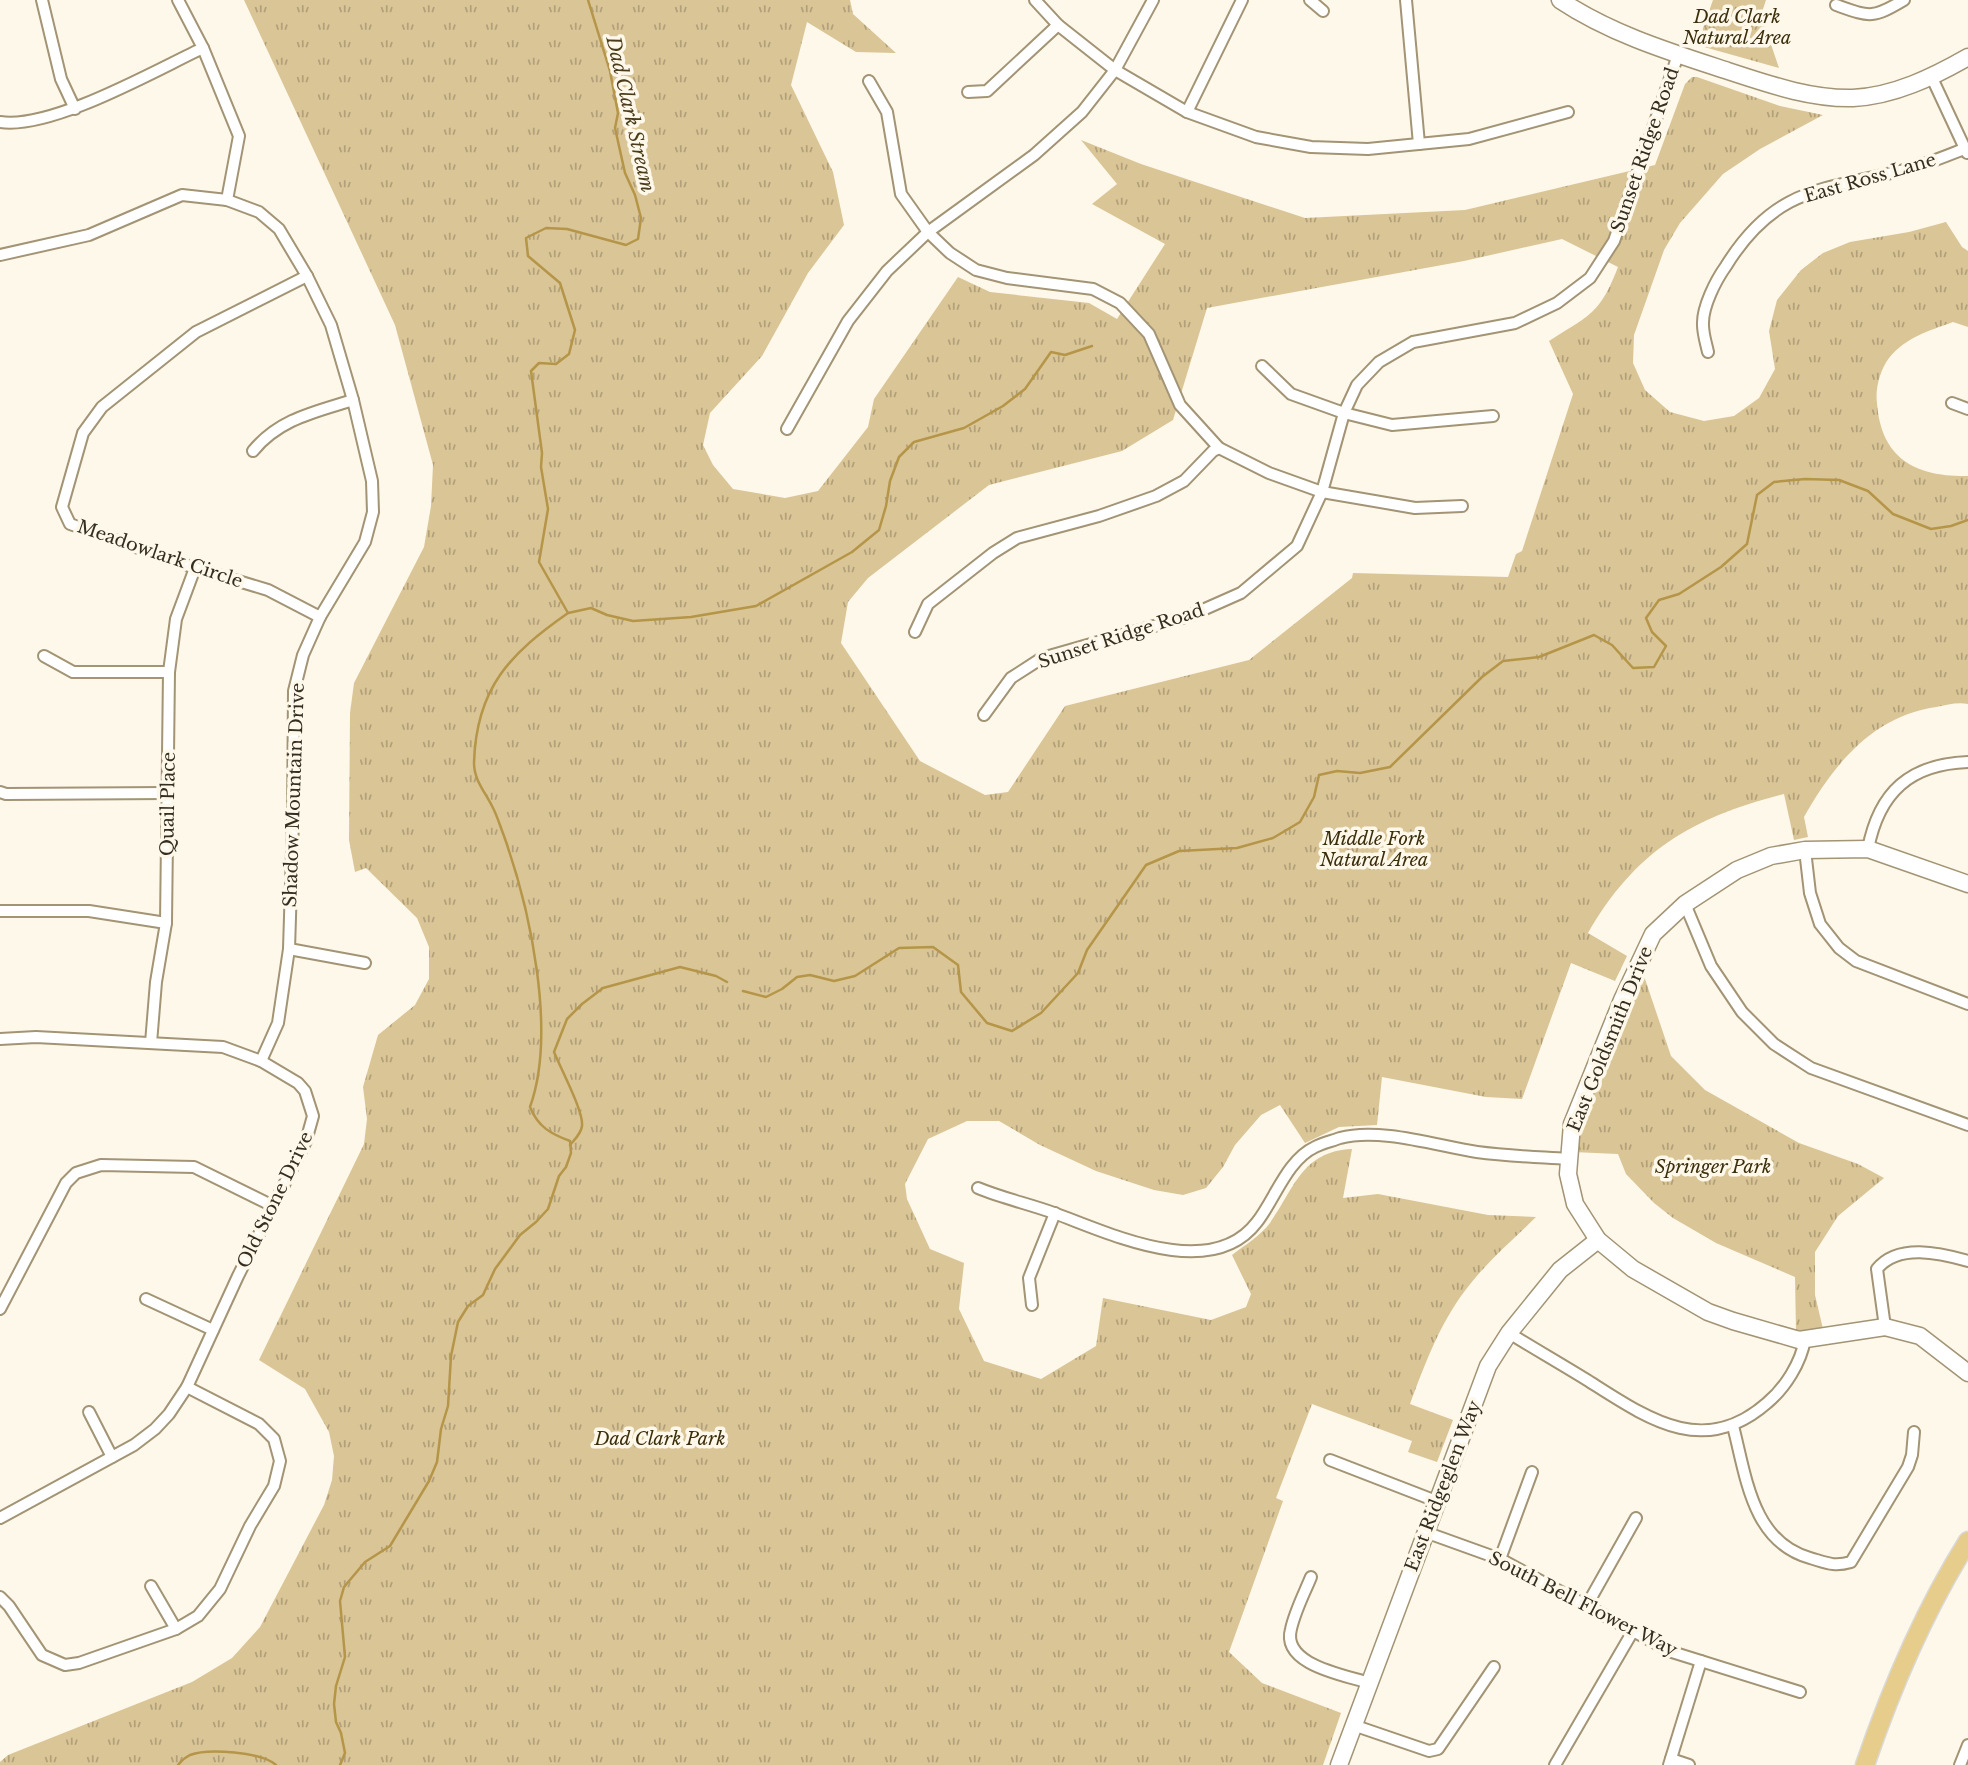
<svg xmlns="http://www.w3.org/2000/svg" width="1968" height="1765" font-family="'Libre Baskerville',serif">
<style>
.grass{fill:url(#grass-tufts);fill-rule:evenodd}
.lines{fill:none;stroke-linecap:round;stroke-linejoin:round}
.stream{stroke:#b59548;stroke-width:2.5}
.street-casing{stroke:#a29474;stroke-width:14}
.secondary-casing{stroke:#a29474;stroke-width:19}
.primary-casing{stroke:#dad9d7;stroke-width:21}
.street{stroke:#fff;stroke-width:10}
.secondary{stroke:#fff;stroke-width:16}
.primary{stroke:#e6cd8c;stroke-width:18}
.labels{text-anchor:middle;stroke-width:7;stroke-linejoin:round;paint-order:stroke}
.park-label{font-size:18px;font-style:italic;fill:#3b2e0b;stroke:#fef8ea}
.street-label{font-size:18px;fill:#342e21;stroke:#fef8ea}
.water-label{font-size:19px;font-style:italic;fill:#4a3c1b;stroke:#fef8ea}
</style>
<defs>
<pattern id="grass-tufts" width="24" height="20" patternUnits="userSpaceOnUse" patternTransform="scale(1.75)"><rect width="24" height="20" fill="#dac596"/><path d="M3 7l-1-3M5 7V3M7 7l1-3M15 17l-1-3M17 17v-4M19 17l1-3" fill="none" stroke="#b2a07a"/></pattern>
</defs>
<rect width="100%" height="100%" fill="#fef8ea"/>
<g class="grass">
<path d="M 244,0 L 850,0 L 853,14 L 896,53 L 856,52 L 807,22 L 791,85 L 833,172 L 844,225 L 808,273 L 762,356 L 710,413 L 703,445 L 713,465 L 733,489 L 785,498 L 818,491 L 868,427 L 874,399 L 958,277 L 990,292 L 1089,303 L 1117,319 L 1165,244 L 1092,204 L 1117,184 L 1081,140 L 1141,164 L 1305,218 L 1465,210 L 1655,165 L 1685,84 L 1692,77 L 1697,77 L 1780,106 L 1823,115 L 1760,149 L 1723,174 L 1680,223 L 1664,250 L 1634,335 L 1633,363 L 1645,390 L 1670,412 L 1704,421 L 1734,416 L 1759,398 L 1775,369 L 1769,331 L 1777,300 L 1801,270 L 1823,253 L 1850,242 L 1909,232 L 1946,222 L 1962,247 L 1968,251 L 1968,327 L 1953,322 C 1929,331 1906,337 1889,358 C 1880,370 1875,389 1877,403 C 1881,459 1916,477 1968,476 L 1968,704 C 1957,702 1947,705 1936,707 C 1873,716 1834,764 1804,817 L 1808,837 L 1794,840 L 1784,794 C 1693,817 1636,850 1588,933 L 1627,956 L 1615,981 L 1571,963 L 1522,1099 L 1486,1097 L 1382,1077 L 1377,1125 L 1339,1127 L 1305,1143 L 1280,1105 L 1261,1115 L 1235,1145 L 1223,1167 L 1206,1188 L 1183,1195 L 1154,1190 L 1096,1171 L 1040,1145 L 999,1121 L 967,1121 L 928,1139 L 905,1184 L 907,1199 L 930,1249 L 964,1263 L 959,1309 L 984,1361 L 1041,1379 L 1096,1346 L 1103,1298 L 1211,1320 L 1246,1307 L 1251,1294 L 1232,1255 C 1245,1245 1260,1236 1270,1223 C 1294,1189 1302,1151 1352,1149 L 1343,1198 L 1378,1194 L 1488,1215 L 1536,1217 C 1515,1238 1490,1259 1471,1283 C 1442,1318 1426,1361 1410,1404 L 1453,1420 L 1437,1462 L 1408,1452 L 1412,1441 L 1312,1404 L 1276,1498 L 1283,1501 L 1229,1652 L 1262,1683 L 1341,1713 L 1323,1765 L 0,1765 L 0,1762 L 8,1755 L 192,1682 L 232,1658 L 260,1627 L 324,1505 L 332,1480 L 334,1456 L 329,1432 L 305,1389 L 259,1360 L 364,1144 L 367,1119 L 363,1087 L 378,1035 L 415,1005 L 429,979 L 429,947 L 417,918 L 366,868 L 355,872 L 349,840 L 350,713 L 354,683 L 424,547 L 431,506 L 433,465 L 395,325 ZM 1562,239 L 1618,267 C 1600,314 1590,315 1549,341 L 1573,394 L 1522,551 L 1516,554 L 1508,577 L 1353,573 L 1352,578 L 1249,660 L 1065,706 L 1008,792 L 985,795 L 920,761 L 841,643 L 848,602 L 868,578 L 989,485 L 1122,451 L 1173,420 L 1207,308 L 1464,261 Z"/>
<path d="M 1713,0 L 1766,0 L 1761,15 L 1779,68 L 1697,45 Z"/>
<path d="M 1643,973 L 1671,1056 L 1705,1090 L 1799,1143 L 1858,1164 L 1884,1178 L 1838,1216 L 1815,1252 L 1815,1295 L 1823,1329 L 1796,1332 L 1795,1277 L 1716,1243 L 1673,1218 L 1654,1203 L 1626,1174 L 1618,1154 L 1573,1152 L 1580,1129 L 1632,993 Z"/>
</g>
<g class="lines">
<g class="stream">
<path d="M 568,613 L 591,608 L 607,615 L 633,621 L 691,617 L 756,606 L 852,552 L 879,530 L 886,506 L 890,481 L 899,457 L 914,442 L 964,428 L 1003,406 L 1025,389 L 1051,352 L 1065,355 L 1092,346"/>
<path d="M 743,991 L 766,997 L 782,989 L 797,977 L 810,975 L 834,981 L 855,976 L 899,948 L 933,947 L 958,965 L 961,992 L 987,1023 L 1012,1031 L 1041,1013 L 1078,973 L 1087,950 L 1146,865 L 1179,851 L 1237,848 L 1273,838 L 1300,822 L 1314,797 L 1319,775 L 1337,771 L 1360,773 L 1390,767 L 1482,677 L 1503,661 L 1539,657 L 1594,635 L 1612,645 L 1633,668 L 1654,667 L 1666,646 L 1652,632 L 1646,618 L 1659,600 L 1679,594 L 1721,567 L 1747,544 L 1757,495 L 1774,482 L 1805,479 L 1839,480 L 1868,491 L 1893,514 L 1931,529 L 1951,526 L 1968,520"/>
<path d="M 570,1145 C 575,1139 581,1134 582,1126 C 584,1112 560,1067 554,1052 L 567,1019 L 582,1004 L 603,988 L 680,967 L 716,976 L 727,982"/>
<path d="M 178,1765 C 181,1761 186,1757 190,1755 C 208,1748 262,1752 276,1765"/>
<path d="M 340,1765 L 345,1753 L 341,1733 L 336,1722 L 334,1704 L 336,1686 L 345,1657 L 340,1601 L 344,1587 L 365,1562 L 390,1546 L 429,1481 L 437,1462 L 441,1429 L 448,1406 L 451,1356 L 458,1322 L 468,1306 L 483,1295 L 495,1269 L 520,1235 L 536,1222 L 548,1209 L 559,1176 L 566,1167 L 571,1153 L 570,1141 C 551,1134 538,1127 530,1107 C 557,1032 530,909 504,836 C 500,826 497,815 492,806 C 485,792 474,780 474,763 C 476,687 511,653 568,613 L 539,562 L 548,509 L 541,467 L 542,453 L 531,371 L 539,363 L 556,364 L 569,354 L 575,330 L 560,283 L 528,256 L 526,238 L 546,228 L 567,229 L 626,245 L 638,239 L 641,218 L 635,195 L 625,173 L 615,128 L 618,113 L 610,71 L 588,0"/>
</g>
<defs>
<g id="street">
<path d="M 42,0 L 61,79 L 75,109"/>
<path d="M 178,0 L 203,48 L 239,136 L 227,200"/>
<path d="M 1035,0 L 1058,25 L 1115,70 L 1187,112 L 1256,137 L 1311,147 L 1368,149 L 1469,139 L 1568,112"/>
<path d="M 1310,0 L 1323,11"/>
<path d="M 1406,0 L 1419,144"/>
<path d="M 1836,5 C 1870,17 1872,19 1904,0"/>
<path d="M 1932,78 L 1967,153"/>
<path d="M 869,81 L 887,112 L 901,194 L 928,232 L 950,253 L 976,270 L 1007,278 L 1093,289 L 1120,303 L 1149,334 L 1180,405 L 1219,448 L 1269,473 L 1322,492 L 1415,508 L 1462,506"/>
<path d="M 968,92 L 987,91 L 1058,25"/>
<path d="M 1187,112 L 1242,0"/>
<path d="M 0,122 C 51,130 154,71 203,48"/>
<path d="M 0,255 L 89,235 L 182,195 L 227,200 L 259,212 L 279,229 L 307,276 L 331,325 L 353,400 L 372,481 L 373,512 L 365,542 L 320,617 L 303,655 L 294,691 L 293,820 L 289,949 L 278,1023 L 261,1061"/>
<path d="M 307,276 L 196,332 L 102,407 L 83,433 L 62,507 L 70,524 L 195,568 L 268,590 L 320,617"/>
<path d="M 1708,352 C 1706,343 1703,334 1703,325 C 1702,307 1716,280 1726,266 C 1776,185 1826,190 1908,169 C 1927,164 1946,156 1964,149"/>
<path d="M 1262,366 L 1291,394 L 1344,413 L 1392,425 L 1493,416"/>
<path d="M 1952,403 L 1968,409"/>
<path d="M 787,429 L 848,321 L 887,271 L 928,232 L 1034,155 L 1082,112 L 1115,70 L 1153,0"/>
<path d="M 253,451 C 279,419 315,412 353,400"/>
<path d="M 915,632 L 928,604 L 993,553 L 1017,538 L 1099,516 L 1156,496 L 1184,481 L 1213,451 L 1219,448"/>
<path d="M 44,656 L 73,672 L 169,672"/>
<path d="M 984,715 L 1011,678 L 1042,658 L 1189,616 L 1241,593 L 1297,546 L 1322,492 L 1344,413 L 1357,385 L 1379,362 L 1413,342 L 1515,323 L 1557,303 L 1590,278 L 1614,241 L 1678,55"/>
<path d="M 0,792 L 6,794 L 168,793"/>
<path d="M 1868,849 C 1879,792 1910,764 1968,762"/>
<path d="M 1805,850 L 1810,893 L 1820,924 L 1839,948 L 1856,961 L 1968,1004"/>
<path d="M 1685,904 L 1711,966 L 1742,1012 L 1774,1044 L 1811,1068 L 1968,1125"/>
<path d="M 0,911 L 89,911 L 166,923"/>
<path d="M 289,949 L 365,963"/>
<path d="M 0,1039 L 36,1037 L 223,1047 L 261,1061 L 298,1083 L 305,1091 L 313,1116 L 306,1141 L 238,1276 L 187,1387 L 169,1414 L 155,1429 L 134,1445 L 0,1518"/>
<path d="M 151,1043 L 156,982 L 166,923 L 169,672 L 176,619 L 195,568"/>
<path d="M 978,1188 C 1002,1198 1029,1204 1054,1213 C 1109,1233 1211,1283 1257,1222 C 1275,1199 1287,1160 1315,1147 C 1322,1143 1332,1141 1340,1138 C 1379,1127 1438,1146 1477,1152 C 1507,1156 1538,1157 1568,1159"/>
<path d="M 146,1299 L 213,1330"/>
<path d="M 1032,1305 L 1029,1278 L 1055,1213"/>
<path d="M 0,1309 L 66,1183 L 76,1173 L 101,1165 L 194,1167 L 273,1206"/>
<path d="M 1885,1327 L 1877,1269 C 1898,1243 1940,1253 1968,1261"/>
<path d="M 1509,1333 C 1535,1349 1561,1364 1587,1380 C 1647,1418 1703,1459 1767,1403 C 1785,1388 1801,1363 1805,1339"/>
<path d="M 89,1412 L 112,1457"/>
<path d="M 1733,1426 C 1746,1476 1752,1542 1810,1558 C 1827,1563 1834,1567 1851,1562 L 1908,1467 L 1912,1455 L 1914,1432"/>
<path d="M 1330,1460 L 1436,1501"/>
<path d="M 1425,1532 L 1500,1559 L 1672,1652 L 1800,1692"/>
<path d="M 1500,1559 L 1532,1472"/>
<path d="M 1311,1577 C 1304,1594 1295,1611 1291,1629 C 1281,1665 1345,1675 1369,1683"/>
<path d="M 151,1586 L 176,1629"/>
<path d="M 0,1597 L 9,1606 L 42,1655 L 65,1665 L 79,1663 L 176,1629 L 198,1616 L 220,1589 L 250,1526 L 274,1486 L 280,1461 L 274,1439 L 259,1424 L 187,1387"/>
<path d="M 1587,1605 L 1636,1518"/>
<path d="M 1353,1725 L 1429,1751 L 1438,1749 L 1494,1667"/>
<path d="M 1671,1759 L 1689,1765"/>
<path d="M 1555,1765 L 1633,1631"/>
<path d="M 1669,1765 L 1701,1661"/>
<path d="M 1960,1765 L 1968,1745"/>
</g>
<g id="secondary">
<path d="M 1560,0 C 1611,34 1670,52 1728,71 C 1768,84 1810,99 1853,98 C 1894,96 1933,77 1968,57"/>
<path d="M 1968,884 L 1868,849 L 1805,850 L 1771,856 L 1737,870 L 1685,904 L 1653,934 L 1622,1000 L 1572,1124 L 1568,1174 L 1575,1204 L 1598,1240 L 1633,1269 L 1708,1312 L 1733,1321 L 1799,1340 L 1885,1327 L 1920,1336 L 1968,1373"/>
<path d="M 1339,1765 L 1488,1366 L 1509,1333 L 1560,1270 L 1598,1240"/>
</g>
<path id="primary" d="M 1865,1765 C 1892,1686 1924,1611 1968,1541"/>
</defs>
<use href="#street" class="street-casing"/>
<use href="#secondary" class="secondary-casing"/>
<use href="#primary" class="primary-casing"/>
<use href="#street" class="street"/>
<use href="#secondary" class="secondary"/>
<use href="#primary" class="primary"/>
</g>
<g class="labels">
<g class="park-label">
<text x="1737" y="23">Dad Clark<tspan x="1737" dy="21">Natural Area</tspan></text>
<text x="1374" y="845">Middle Fork<tspan x="1374" dy="21">Natural Area</tspan></text>
<text x="1713" y="1173">Springer Park</text>
<text x="660" y="1445">Dad Clark Park</text>
</g>
<g class="street-label">
<text transform="translate(1645 150) rotate(-71)" y="6">Sunset Ridge Road</text>
<text transform="translate(1870 178) rotate(-16)" y="6">East Ross Lane</text>
<text transform="translate(160 554) rotate(19)" y="6">Meadowlark Circle</text>
<text transform="translate(1121 636) rotate(-18)" y="6">Sunset Ridge Road</text>
<text transform="translate(294 795) rotate(-88)" y="6">Shadow Mountain Drive</text>
<text transform="translate(168 804) rotate(-89)" y="6">Quail Place</text>
<text transform="translate(1610 1039) rotate(-68)" y="6">East Goldsmith Drive</text>
<text transform="translate(275 1200) rotate(-64)" y="6">Old Stone Drive</text>
<text transform="translate(1443 1486) rotate(-69)" y="6">East Ridgeglen Way</text>
<text transform="translate(1583 1604) rotate(27)" y="6">South Bell Flower Way</text>
</g>
<g class="water-label">
<text transform="translate(631 114) rotate(77)" y="7">Dad Clark Stream</text>
</g>
</g>
</svg>
